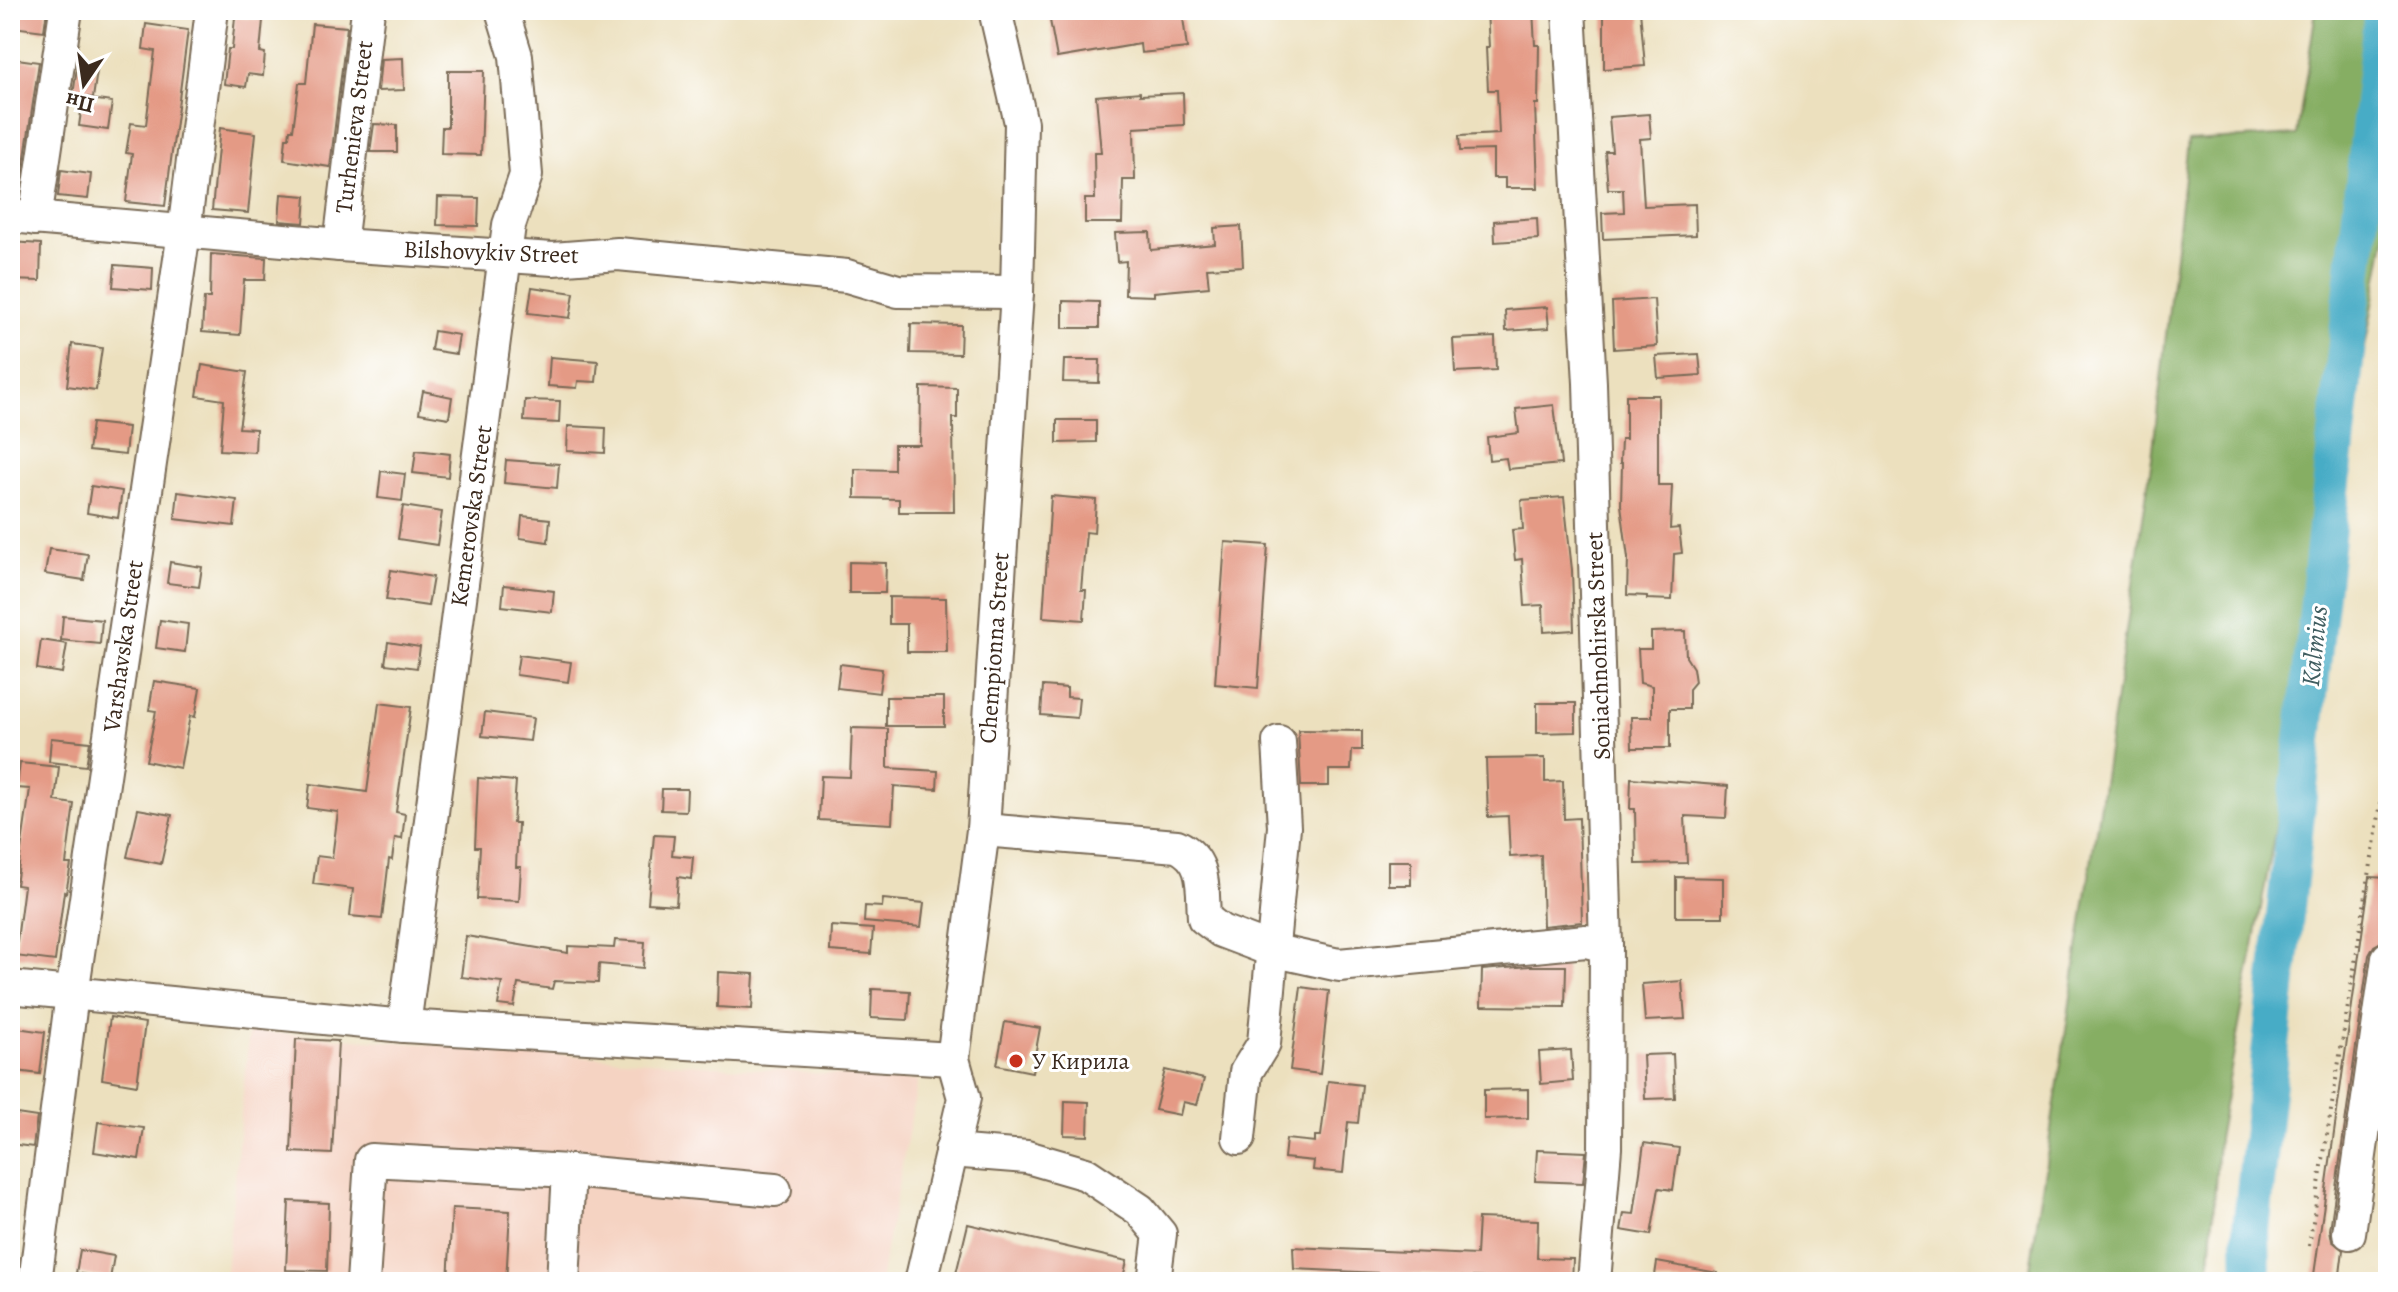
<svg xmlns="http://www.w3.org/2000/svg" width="2398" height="1292" font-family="Alegreya,serif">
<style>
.built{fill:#f5d3c2}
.forest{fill:#86ae64;stroke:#606c41;stroke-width:2}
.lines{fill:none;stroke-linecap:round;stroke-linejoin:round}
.river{stroke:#47acc6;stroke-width:38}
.building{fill:#e49a85}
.minor-casing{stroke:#796a56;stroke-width:36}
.path{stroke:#796a56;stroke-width:4;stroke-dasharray:2 6;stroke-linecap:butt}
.minor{stroke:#fff;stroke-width:32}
.poi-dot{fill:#c8321e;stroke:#fff;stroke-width:3}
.labels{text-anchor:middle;stroke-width:6;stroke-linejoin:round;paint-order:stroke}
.street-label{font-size:24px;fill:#3b2a1e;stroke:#fff}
.poi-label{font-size:24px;fill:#3b2a1e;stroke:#fff;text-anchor:start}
.water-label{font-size:26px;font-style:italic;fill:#405e61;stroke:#fff}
</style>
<rect width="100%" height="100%" fill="#fff"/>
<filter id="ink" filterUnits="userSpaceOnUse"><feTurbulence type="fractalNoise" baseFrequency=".0125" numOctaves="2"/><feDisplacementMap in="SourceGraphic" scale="16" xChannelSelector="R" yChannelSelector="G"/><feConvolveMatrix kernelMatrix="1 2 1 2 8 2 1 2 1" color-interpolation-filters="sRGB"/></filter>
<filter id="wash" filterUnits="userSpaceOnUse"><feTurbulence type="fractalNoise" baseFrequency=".006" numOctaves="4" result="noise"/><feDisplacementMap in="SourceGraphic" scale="32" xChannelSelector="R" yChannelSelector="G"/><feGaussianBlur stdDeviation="1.8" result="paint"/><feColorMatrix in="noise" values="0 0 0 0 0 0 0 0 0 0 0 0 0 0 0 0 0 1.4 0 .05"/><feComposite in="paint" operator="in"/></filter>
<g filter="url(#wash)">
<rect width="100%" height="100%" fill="#ece0be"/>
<path class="built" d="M 249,1031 L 918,1081 L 880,1282 L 225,1282 Z"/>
<path class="forest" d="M 2316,10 L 2388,10 L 2388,224 L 2218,1139 L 2209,1282 L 2028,1282 L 2152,458 L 2188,141 L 2297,135 Z"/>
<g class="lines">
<path class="river" d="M 2252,1282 L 2251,1230 L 2383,10"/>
</g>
<g id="blocks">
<g class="building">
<path d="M 15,10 L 47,10 L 44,31 L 12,27 Z"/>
<path d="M 1077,10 L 1182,10 L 1187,48 L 1141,53 L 1140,44 L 1057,58 L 1049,15 Z"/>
<path d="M 1487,10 L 1533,10 L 1535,45 L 1539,45 L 1538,104 L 1535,104 L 1538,188 L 1505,188 L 1505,178 L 1493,178 L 1493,150 L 1460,151 L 1459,136 L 1499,134 L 1497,90 L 1488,90 L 1486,47 L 1489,47 Z"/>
<path d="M 1604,10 L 1640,10 L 1645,66 L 1604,69 Z"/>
<path d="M 235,17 L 263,20 L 260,52 L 265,53 L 263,76 L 248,74 L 246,87 L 224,84 L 228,49 L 232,49 Z"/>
<path d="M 146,24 L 188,30 L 165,206 L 126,202 L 132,154 L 126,153 L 131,123 L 146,125 L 155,51 L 143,49 Z"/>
<path d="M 312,24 L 347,27 L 330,167 L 284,160 L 286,138 L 289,138 L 290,130 L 293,130 L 299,83 L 306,83 Z"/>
<path d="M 10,58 L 39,62 L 19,198 L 10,197 Z"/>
<path d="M 403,58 L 404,90 L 378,91 L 381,59 Z"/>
<path d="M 77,68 L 97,71 L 93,98 L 73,95 Z"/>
<path d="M 448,71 L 484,71 L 481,155 L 441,154 L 442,127 L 448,127 Z"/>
<path d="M 1140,92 L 1140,95 L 1183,93 L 1184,125 L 1134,128 L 1135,180 L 1123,180 L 1122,223 L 1085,223 L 1085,199 L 1095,199 L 1094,153 L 1101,153 L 1096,96 Z"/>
<path d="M 83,98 L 112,102 L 108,130 L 79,126 Z"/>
<path d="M 1649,114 L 1651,138 L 1640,139 L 1644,206 L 1695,204 L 1696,235 L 1603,239 L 1602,213 L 1624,212 L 1623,189 L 1608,189 L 1605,151 L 1612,151 L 1609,117 Z"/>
<path d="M 374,124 L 397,125 L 397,152 L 370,152 Z"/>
<path d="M 220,128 L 256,133 L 248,213 L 212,210 Z"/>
<path d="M 61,170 L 91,174 L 88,199 L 58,196 Z"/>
<path d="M 281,194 L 306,196 L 304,223 L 279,221 Z"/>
<path d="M 438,197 L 479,198 L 478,226 L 437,225 Z"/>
<path d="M 1537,218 L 1538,239 L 1495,242 L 1494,221 Z"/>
<path d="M 1241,226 L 1243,266 L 1207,268 L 1209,287 L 1154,292 L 1154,296 L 1125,295 L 1126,261 L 1117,262 L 1115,233 L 1150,232 L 1151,250 L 1215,244 L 1214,228 Z"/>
<path d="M 10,242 L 41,244 L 40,281 L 10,280 Z"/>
<path d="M 211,254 L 266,258 L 265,280 L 244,280 L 240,335 L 202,332 L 204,298 L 210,298 Z"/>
<path d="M 115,265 L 153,268 L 152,290 L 113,287 Z"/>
<path d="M 532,287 L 574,293 L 570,318 L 528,313 Z"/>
<path d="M 1654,299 L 1657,346 L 1614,349 L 1612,302 Z"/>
<path d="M 1063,301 L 1099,302 L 1099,328 L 1063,328 Z"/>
<path d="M 1547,307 L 1549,328 L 1506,331 L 1505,310 Z"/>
<path d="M 911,324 L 961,325 L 960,354 L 910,353 Z"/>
<path d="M 434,331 L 459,335 L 456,354 L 431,350 Z"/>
<path d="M 1495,337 L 1496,370 L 1455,372 L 1453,339 Z"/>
<path d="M 72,344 L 102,348 L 96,390 L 67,386 Z"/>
<path d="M 1699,354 L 1701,375 L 1658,378 L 1656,356 Z"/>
<path d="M 550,357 L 598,361 L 596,382 L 578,381 L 577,388 L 548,386 Z"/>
<path d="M 1064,360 L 1100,360 L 1099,383 L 1063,382 Z"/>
<path d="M 202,365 L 247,372 L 239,428 L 256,429 L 255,452 L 220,450 L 224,400 L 197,396 Z"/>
<path d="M 921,387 L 957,388 L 957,418 L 953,418 L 954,512 L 899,512 L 899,499 L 855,498 L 855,469 L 894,470 L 894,445 L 920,445 Z"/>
<path d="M 423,391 L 452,397 L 449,418 L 419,413 Z"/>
<path d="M 1626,395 L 1658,395 L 1658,485 L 1672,485 L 1670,529 L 1679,528 L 1682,553 L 1674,554 L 1672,600 L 1647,599 L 1647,596 L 1627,595 L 1628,558 L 1621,505 L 1622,463 L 1620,463 L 1621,439 L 1626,439 Z"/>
<path d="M 525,400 L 560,401 L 559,423 L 524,421 Z"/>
<path d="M 1554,405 L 1561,464 L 1508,469 L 1506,458 L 1489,460 L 1487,437 L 1519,433 L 1516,409 Z"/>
<path d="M 1057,420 L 1096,420 L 1096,442 L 1057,443 Z"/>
<path d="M 92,423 L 128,427 L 125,455 L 88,451 Z"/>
<path d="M 568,426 L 606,428 L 605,453 L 567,451 Z"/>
<path d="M 416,450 L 450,454 L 448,477 L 413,473 Z"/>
<path d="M 506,460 L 559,464 L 557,488 L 504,483 Z"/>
<path d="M 381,471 L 405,474 L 402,501 L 378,498 Z"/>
<path d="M 91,486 L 122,491 L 118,518 L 87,513 Z"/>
<path d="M 178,492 L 237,500 L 234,526 L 175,519 Z"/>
<path d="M 1051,496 L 1096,500 L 1094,533 L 1086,532 L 1081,590 L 1086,590 L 1084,620 L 1043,617 Z"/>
<path d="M 1564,497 L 1572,570 L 1574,630 L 1544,632 L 1543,605 L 1525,606 L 1522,559 L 1515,560 L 1512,530 L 1523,529 L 1521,500 Z"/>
<path d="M 403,506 L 442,512 L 437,545 L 398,539 Z"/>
<path d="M 522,516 L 550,519 L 548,542 L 520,538 Z"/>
<path d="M 1225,542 L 1268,545 L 1258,688 L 1215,684 Z"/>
<path d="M 49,549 L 88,554 L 84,580 L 45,574 Z"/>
<path d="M 170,562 L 202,567 L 199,587 L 167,583 Z"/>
<path d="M 849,562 L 886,563 L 885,593 L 849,593 Z"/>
<path d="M 391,570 L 433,577 L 428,606 L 386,600 Z"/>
<path d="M 504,585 L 554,591 L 552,612 L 502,606 Z"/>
<path d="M 889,597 L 946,598 L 947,652 L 907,652 L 907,624 L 889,624 Z"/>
<path d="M 63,616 L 102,620 L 100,644 L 61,640 Z"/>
<path d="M 160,620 L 188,624 L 185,652 L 156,648 Z"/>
<path d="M 1685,631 L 1686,657 L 1693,668 L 1695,682 L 1689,689 L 1689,709 L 1670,709 L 1670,748 L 1632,748 L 1631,717 L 1652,717 L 1652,686 L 1640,683 L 1638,649 L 1651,649 L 1651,632 Z"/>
<path d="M 41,640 L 67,644 L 62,673 L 37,669 Z"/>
<path d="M 388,642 L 420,647 L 417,668 L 385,664 Z"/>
<path d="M 519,655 L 571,662 L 568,682 L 516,675 Z"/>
<path d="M 840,664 L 882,669 L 879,693 L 837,688 Z"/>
<path d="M 154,681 L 200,688 L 195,717 L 190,716 L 180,768 L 146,761 L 156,711 L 149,710 Z"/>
<path d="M 1043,686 L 1067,688 L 1067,697 L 1079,698 L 1077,718 L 1041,715 Z"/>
<rect x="886" y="697" width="58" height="29"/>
<path d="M 379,703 L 411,707 L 396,812 L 405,814 L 402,839 L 395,838 L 392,860 L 389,859 L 382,919 L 350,916 L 353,889 L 313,884 L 317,856 L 332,858 L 338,812 L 307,808 L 310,784 L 367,792 Z"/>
<path d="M 1537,703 L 1576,703 L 1576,732 L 1537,733 Z"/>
<path d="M 485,712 L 533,718 L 530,741 L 482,736 Z"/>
<path d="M 852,728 L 888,729 L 888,768 L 938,771 L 937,789 L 894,786 L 892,824 L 819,820 L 821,776 L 850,777 Z"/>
<path d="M 1298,730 L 1362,731 L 1362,750 L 1352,750 L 1351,770 L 1329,770 L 1329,786 L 1301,786 Z"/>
<path d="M 51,738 L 90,742 L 86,766 L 49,762 Z"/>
<path d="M 1545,758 L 1545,782 L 1563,781 L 1564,819 L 1579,818 L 1582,922 L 1543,926 L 1541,855 L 1510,857 L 1508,816 L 1488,817 L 1486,759 Z"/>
<path d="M 20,763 L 59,767 L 55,801 L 74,804 L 66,864 L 71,864 L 66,893 L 64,892 L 55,961 L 15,956 L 24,886 L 16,885 L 30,789 L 17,788 Z"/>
<path d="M 478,778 L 516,781 L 513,823 L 518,823 L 516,867 L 521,867 L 519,901 L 477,899 L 480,847 L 475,847 Z"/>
<path d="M 1631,778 L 1728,786 L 1726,818 L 1685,816 L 1687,863 L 1636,864 L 1635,809 L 1630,809 Z"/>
<path d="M 662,789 L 687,789 L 686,811 L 661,810 Z"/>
<path d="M 138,809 L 172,815 L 161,864 L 127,857 Z"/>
<path d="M 654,835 L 674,836 L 672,855 L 693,857 L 691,879 L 678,877 L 676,905 L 648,903 Z"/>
<rect x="1388" y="861" width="23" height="24"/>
<path d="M 1676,877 L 1723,878 L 1723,917 L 1676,917 Z"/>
<path d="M 2370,877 L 2388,878 L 2388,917 L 2385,940 L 2374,946 L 2369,955 L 2330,1230 L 2332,1241 L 2343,1250 L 2339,1282 L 2313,1282 Z"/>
<path d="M 883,899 L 924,903 L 921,927 L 864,922 L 865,906 L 882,907 Z"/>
<path d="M 831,926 L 873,929 L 871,954 L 830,951 Z"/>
<path d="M 466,936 L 568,953 L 568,946 L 614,948 L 615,940 L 645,942 L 643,968 L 599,964 L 598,983 L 554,981 L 552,989 L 518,984 L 514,1007 L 498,1005 L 502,982 L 461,977 Z"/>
<path d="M 1530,966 L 1566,966 L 1565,1007 L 1481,1006 L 1482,970 Z"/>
<path d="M 718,972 L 754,974 L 752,1009 L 717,1007 Z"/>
<path d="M 1682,981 L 1685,1019 L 1645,1021 L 1642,984 Z"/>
<path d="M 1301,987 L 1329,991 L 1320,1074 L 1290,1070 Z"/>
<path d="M 872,989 L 910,991 L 908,1020 L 871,1018 Z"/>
<path d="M 110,1017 L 145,1023 L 137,1085 L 102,1079 Z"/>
<path d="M 1005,1022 L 1040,1028 L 1032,1072 L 997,1065 Z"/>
<path d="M 10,1027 L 45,1032 L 40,1074 L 10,1070 Z"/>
<path d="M 296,1039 L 338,1041 L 332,1154 L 291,1152 Z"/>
<path d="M 1571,1050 L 1573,1081 L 1541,1084 L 1539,1052 Z"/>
<path d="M 1673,1054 L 1675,1098 L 1645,1099 L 1643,1055 Z"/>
<path d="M 1165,1070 L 1204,1079 L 1197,1105 L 1183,1102 L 1180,1115 L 1155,1110 Z"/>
<path d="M 1328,1081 L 1362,1085 L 1358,1123 L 1348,1122 L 1343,1173 L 1313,1170 L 1314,1161 L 1284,1158 L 1286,1139 L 1315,1142 L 1315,1136 L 1321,1136 Z"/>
<path d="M 1528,1089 L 1528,1118 L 1484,1119 L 1484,1090 Z"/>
<path d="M 1065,1101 L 1089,1102 L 1088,1136 L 1064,1135 Z"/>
<path d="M 10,1113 L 37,1117 L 33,1147 L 10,1144 Z"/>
<path d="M 98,1122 L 144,1128 L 139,1159 L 94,1152 Z"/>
<path d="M 1644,1143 L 1679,1148 L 1673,1190 L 1659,1188 L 1651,1235 L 1621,1230 L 1624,1213 L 1634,1214 Z"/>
<path d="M 1537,1150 L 1586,1152 L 1583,1183 L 1535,1181 Z"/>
<path d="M 289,1201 L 329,1203 L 327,1271 L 286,1270 Z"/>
<path d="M 452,1208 L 510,1211 L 506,1282 L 448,1282 Z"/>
<path d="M 1478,1218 L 1538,1220 L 1537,1258 L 1573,1259 L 1572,1282 L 1294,1269 L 1293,1247 L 1476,1255 Z"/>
<path d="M 968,1224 L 1127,1261 L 1122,1282 L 954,1282 Z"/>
<path d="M 80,1250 L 114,1256 L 110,1279 L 76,1273 Z"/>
<path d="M 1657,1262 L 1718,1273 L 1717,1282 L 1654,1282 Z"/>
</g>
</g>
</g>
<g filter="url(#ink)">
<use href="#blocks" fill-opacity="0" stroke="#796a56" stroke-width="2"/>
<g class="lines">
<defs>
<g id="minor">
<path d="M 1569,10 L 1590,383 L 1606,946 L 1605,1148 L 1594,1282"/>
<path d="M 10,216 L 340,245 L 553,259 L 618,254 L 847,276 L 898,291 L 1017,292"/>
<path d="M 35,219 L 66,10"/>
<path d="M 340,245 L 368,10"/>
<path d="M 983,830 L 1177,846 C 1207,860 1202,888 1204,918 L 1221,931 L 1271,950 L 1339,965 L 1586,941 L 1606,946"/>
<path d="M 10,987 L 404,1026 L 953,1059"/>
<path d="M 404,1026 L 509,225 L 526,175 L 516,56 L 502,10"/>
<path d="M 1239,1138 L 1246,1072 L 1264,1043 L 1284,827 L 1279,742"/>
<path d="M 951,1151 L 1027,1157 L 1086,1174 L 1140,1210 L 1160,1234 L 1154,1282"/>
<path d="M 2349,1233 L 2388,958"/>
<path d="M 35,1282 L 72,994 L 184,232 L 212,10"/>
<path d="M 363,1282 L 371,1160 L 569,1171 L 775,1190"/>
<path d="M 563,1282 L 569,1171"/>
<path d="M 921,1282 L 964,1098 L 953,1059 L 983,830 L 1017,292 L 1021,123 L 995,10"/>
</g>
</defs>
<use href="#minor" class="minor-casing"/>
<path class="path" d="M 2309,1246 L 2388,759"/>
<use href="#minor" class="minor"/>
</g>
</g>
<circle class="poi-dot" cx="1016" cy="1061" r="8"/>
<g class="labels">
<g class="street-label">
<text transform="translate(354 127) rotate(-83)" y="8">Turhenieva Street</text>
<text transform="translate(491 252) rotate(2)" y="8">Bilshovykiv Street</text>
<text transform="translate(471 516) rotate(-82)" y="8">Kemerovska Street</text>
<text transform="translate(123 646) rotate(-82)" y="8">Varshavska Street</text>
<text transform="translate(1598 646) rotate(-92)" y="8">Soniachnohirska Street</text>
<text transform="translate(994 648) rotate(-86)" y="8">Chempionna Street</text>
</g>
<g class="poi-label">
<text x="1032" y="1069">У Кирила</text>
</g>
<g class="water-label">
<text transform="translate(2314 646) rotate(-84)" y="9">Kalmius</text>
</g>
</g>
<rect width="2398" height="1292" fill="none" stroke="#fff" stroke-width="40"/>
<g transform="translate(84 84) rotate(193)" stroke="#ffffff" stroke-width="6" paint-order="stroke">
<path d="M0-6L14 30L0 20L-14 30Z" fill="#3b2a1e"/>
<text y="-12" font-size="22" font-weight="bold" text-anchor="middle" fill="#3b2a1e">Пн</text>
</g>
</svg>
